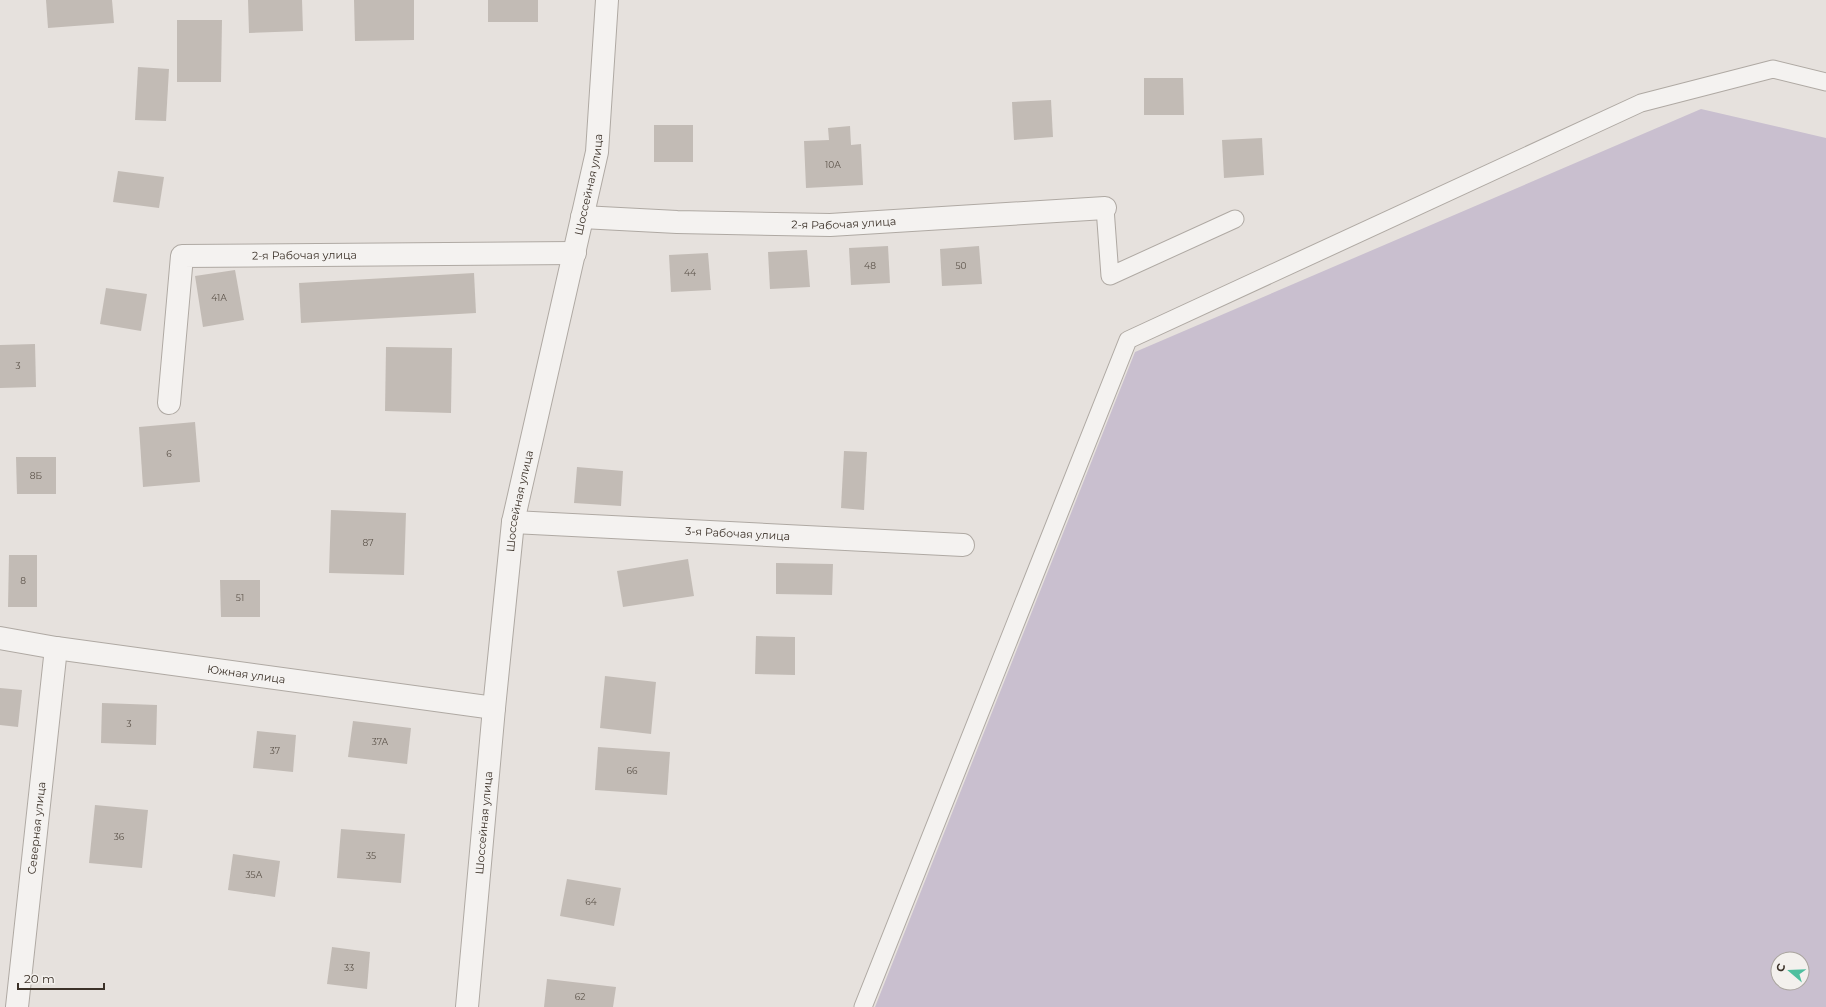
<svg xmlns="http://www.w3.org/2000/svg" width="1826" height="1007" font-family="Montserrat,sans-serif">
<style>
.green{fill:#c9bfcf;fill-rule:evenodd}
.building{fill:#c2bbb5}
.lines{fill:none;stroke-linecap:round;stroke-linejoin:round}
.service-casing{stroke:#afa9a3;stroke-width:19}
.minor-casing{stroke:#afa9a3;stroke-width:24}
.tertiary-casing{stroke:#afa9a3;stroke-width:24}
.service{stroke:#f4f2f0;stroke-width:17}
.minor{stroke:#f4f2f0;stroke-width:22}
.tertiary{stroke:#f4f2f0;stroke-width:22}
.labels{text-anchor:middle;stroke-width:3.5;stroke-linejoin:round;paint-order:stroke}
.number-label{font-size:9px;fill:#5d544b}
.street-label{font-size:11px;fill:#3b3128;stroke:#f3f0ed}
</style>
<rect width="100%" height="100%" fill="#e6e1dd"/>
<path class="green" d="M 1701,109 L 1826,138 L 1826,1007 L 875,1007 L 1135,352 ZM 1778,959 L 1802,959 L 1802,983 L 1778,983 Z"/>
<g class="building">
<path d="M 46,0 L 112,0 L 114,23 L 48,28 Z"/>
<path d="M 248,0 L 302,0 L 303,31 L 249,33 Z"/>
<path d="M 354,0 L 414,0 L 414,40 L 355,41 Z"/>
<rect x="488" y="0" width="50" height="22"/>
<path d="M 177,20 L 222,20 L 221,82 L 177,82 Z"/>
<path d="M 138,67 L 169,69 L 166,121 L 135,120 Z"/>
<path d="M 1144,78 L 1183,78 L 1184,115 L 1144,115 Z"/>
<path d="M 1051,100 L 1053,137 L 1014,140 L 1012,102 Z"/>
<rect x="654" y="125" width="39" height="37"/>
<path d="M 850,126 L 851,145 L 861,144 L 863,185 L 806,188 L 804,141 L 829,140 L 828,128 Z"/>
<path d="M 1262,138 L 1264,175 L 1224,178 L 1222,140 Z"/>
<path d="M 118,171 L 164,177 L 159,208 L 113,202 Z"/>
<path d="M 888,246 L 890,283 L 851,285 L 849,248 Z"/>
<path d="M 979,246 L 982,284 L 942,286 L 940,249 Z"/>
<path d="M 807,250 L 810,287 L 770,289 L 768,252 Z"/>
<path d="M 708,253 L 711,290 L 671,292 L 669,255 Z"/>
<path d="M 235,270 L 244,320 L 203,327 L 195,276 Z"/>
<path d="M 474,273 L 476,313 L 301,323 L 299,283 Z"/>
<path d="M 106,288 L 147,294 L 141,331 L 100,324 Z"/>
<path d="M 35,344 L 36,387 L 0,388 L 0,345 Z"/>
<path d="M 386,347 L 452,348 L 451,413 L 385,411 Z"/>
<path d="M 195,422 L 200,482 L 143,487 L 139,427 Z"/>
<path d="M 844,451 L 867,452 L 864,510 L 841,508 Z"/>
<path d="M 16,457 L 56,457 L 56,494 L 17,494 Z"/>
<path d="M 577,467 L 623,471 L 621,506 L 574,503 Z"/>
<path d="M 331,510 L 406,513 L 404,575 L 329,573 Z"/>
<path d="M 9,555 L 37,555 L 37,607 L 8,607 Z"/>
<path d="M 688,559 L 694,596 L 623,607 L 617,571 Z"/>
<path d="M 776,563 L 833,564 L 832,595 L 776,594 Z"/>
<path d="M 220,580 L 260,580 L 260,617 L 221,617 Z"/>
<path d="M 756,636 L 795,637 L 795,675 L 755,674 Z"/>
<path d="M 605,676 L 656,682 L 651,734 L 600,728 Z"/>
<path d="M 0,688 L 22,690 L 18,727 L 0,725 Z"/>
<path d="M 102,703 L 157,705 L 156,745 L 101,743 Z"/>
<path d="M 353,721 L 411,728 L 407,764 L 348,757 Z"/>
<path d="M 257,731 L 296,735 L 293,772 L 253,768 Z"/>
<path d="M 598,747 L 670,752 L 667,795 L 595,790 Z"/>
<path d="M 95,805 L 148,810 L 142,868 L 89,863 Z"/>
<path d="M 341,829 L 405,834 L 401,883 L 337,878 Z"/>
<path d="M 233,854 L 280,861 L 275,897 L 228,890 Z"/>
<path d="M 567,879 L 621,888 L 614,926 L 560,916 Z"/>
<path d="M 332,947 L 370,952 L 367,989 L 327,984 Z"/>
<path d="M 547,979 L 616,987 L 613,1007 L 544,1007 Z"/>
</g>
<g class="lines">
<defs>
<g id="service">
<path d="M 1105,208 L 1110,276 L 1235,219"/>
<path d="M 863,1007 L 1128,340 L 1641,103 L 1773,69 L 1826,82"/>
</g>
<g id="minor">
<path id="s1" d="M 582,217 L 677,222 L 830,225 L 1105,208"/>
<path id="s2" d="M 169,403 L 182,256 L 575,253"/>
<path id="s3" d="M 513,522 L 963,545"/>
<path id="s4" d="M 0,638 L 56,648 L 494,708"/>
<path id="s5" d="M 17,1007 L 56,648"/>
</g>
<g id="tertiary">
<path id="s6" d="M 467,1007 L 494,708 L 513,522 L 597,152 L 607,0"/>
</g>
</defs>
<use href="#service" class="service-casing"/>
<use href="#minor" class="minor-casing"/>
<use href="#tertiary" class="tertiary-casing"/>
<use href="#service" class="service"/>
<use href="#minor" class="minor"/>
<use href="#tertiary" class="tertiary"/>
</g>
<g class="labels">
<g class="number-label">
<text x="833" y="168">10А</text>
<text x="870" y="269">48</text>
<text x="961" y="269">50</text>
<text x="690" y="276">44</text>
<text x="219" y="301">41А</text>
<text x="18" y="369">3</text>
<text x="169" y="457">6</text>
<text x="36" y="479">8Б</text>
<text x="368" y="546">87</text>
<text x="23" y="584">8</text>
<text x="240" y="601">51</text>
<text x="129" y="727">3</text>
<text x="380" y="745">37А</text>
<text x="275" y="754">37</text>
<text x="632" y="774">66</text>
<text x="119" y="840">36</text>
<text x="371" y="859">35</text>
<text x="254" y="878">35А</text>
<text x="591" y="905">64</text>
<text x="349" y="971">33</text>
<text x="580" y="1000">62</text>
</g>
<g class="street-label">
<text dy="4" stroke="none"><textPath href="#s6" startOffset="833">Шоссейная улица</textPath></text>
<text dy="4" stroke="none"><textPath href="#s1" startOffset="262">2-я Рабочая улица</textPath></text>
<text dy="4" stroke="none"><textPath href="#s2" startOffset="270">2-я Рабочая улица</textPath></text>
<text dy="4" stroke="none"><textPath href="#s6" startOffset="509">Шоссейная улица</textPath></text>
<text dy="4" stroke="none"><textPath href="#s3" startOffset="225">3-я Рабочая улица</textPath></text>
<text dy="4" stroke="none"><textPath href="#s4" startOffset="249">Южная улица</textPath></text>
<text dy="4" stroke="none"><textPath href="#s6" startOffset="185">Шоссейная улица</textPath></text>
<text dy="4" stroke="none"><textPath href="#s5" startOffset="180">Северная улица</textPath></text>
</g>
</g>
<g transform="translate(1790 971) rotate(289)"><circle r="19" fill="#f3f0ed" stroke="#a9a49e"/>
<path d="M0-3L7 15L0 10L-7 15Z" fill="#4ebf9f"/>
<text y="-6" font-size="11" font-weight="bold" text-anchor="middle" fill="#3b3128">С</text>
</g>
<path d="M18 983v6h86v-6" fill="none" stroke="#3b3128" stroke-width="2"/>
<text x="24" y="983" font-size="12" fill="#3b3128" stroke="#f3f0ed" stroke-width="3" paint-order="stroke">20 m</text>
</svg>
